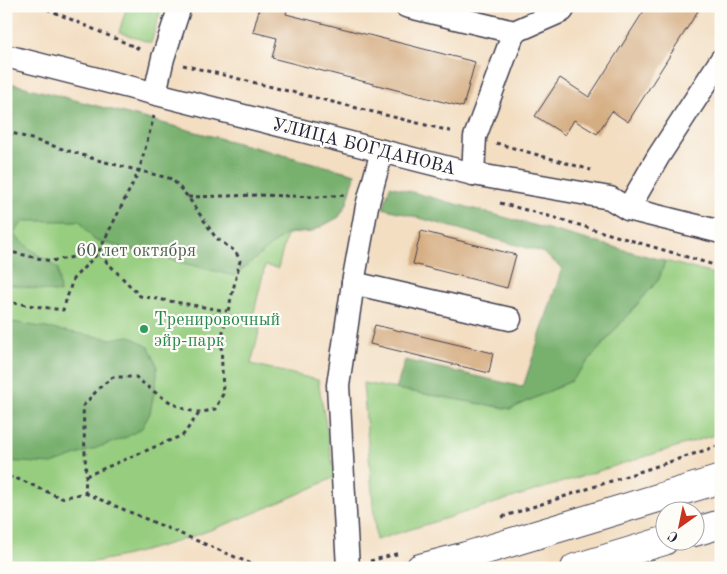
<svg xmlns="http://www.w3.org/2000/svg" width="727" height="574" font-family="'Old Standard TT',serif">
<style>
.green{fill:#96cd7f;stroke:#5c785d}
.forest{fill:#78b06e;stroke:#4d6954}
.building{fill:#d5ad82}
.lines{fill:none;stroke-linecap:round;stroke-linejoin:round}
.minor-casing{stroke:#413e4f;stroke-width:25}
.major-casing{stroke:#413e4f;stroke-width:30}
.path{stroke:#413e4f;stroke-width:3;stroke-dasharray:4 4;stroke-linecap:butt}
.minor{stroke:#fff;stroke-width:22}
.major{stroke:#fff;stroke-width:28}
.leisure-dot{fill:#2e9e5b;stroke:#fdfcf7;stroke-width:2}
.labels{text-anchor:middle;stroke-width:4.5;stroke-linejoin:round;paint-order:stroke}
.street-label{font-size:18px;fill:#22223b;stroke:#fdfcf7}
.park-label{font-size:18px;fill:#4b5e53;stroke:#fdfcf7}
.leisure-label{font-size:18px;fill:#27864d;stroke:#fdfcf7;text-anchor:start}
</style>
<rect width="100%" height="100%" fill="#fdfcf7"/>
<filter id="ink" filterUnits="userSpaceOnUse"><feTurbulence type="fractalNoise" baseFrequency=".02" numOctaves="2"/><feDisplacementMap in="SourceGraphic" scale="10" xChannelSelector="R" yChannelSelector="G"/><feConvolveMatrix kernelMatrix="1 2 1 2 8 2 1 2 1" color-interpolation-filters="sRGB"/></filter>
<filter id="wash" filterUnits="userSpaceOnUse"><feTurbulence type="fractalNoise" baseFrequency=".0096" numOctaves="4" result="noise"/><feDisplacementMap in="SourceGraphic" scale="20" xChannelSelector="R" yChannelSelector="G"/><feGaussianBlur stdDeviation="1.12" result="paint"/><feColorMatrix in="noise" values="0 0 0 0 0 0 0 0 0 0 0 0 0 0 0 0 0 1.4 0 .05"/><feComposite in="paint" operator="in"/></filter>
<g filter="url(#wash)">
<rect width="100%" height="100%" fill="#f3dec2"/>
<g class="green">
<path d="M 127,6 L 162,6 L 151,43 L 119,32 Z"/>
<path d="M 6,82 L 355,174 L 347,203 L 339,217 L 311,232 L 287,234 L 278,268 L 265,266 L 252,321 L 261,324 L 251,364 L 318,380 L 335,477 C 244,520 150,559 48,568 C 34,569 20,568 6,568 Z"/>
<path d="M 665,261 L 721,276 L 721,433 L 376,540 L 363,383 L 511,409 L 571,381 L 659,279 Z"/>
</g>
<g class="forest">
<path d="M 6,82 L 355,174 L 347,203 L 339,217 L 311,232 L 287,233 L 234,276 L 94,240 L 80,221 L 24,221 L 13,234 L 37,254 L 58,268 L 60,293 L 6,284 Z"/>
<path d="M 390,186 L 665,261 L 659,279 L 571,381 L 511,409 L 396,389 L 405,360 L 523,387 L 562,268 L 542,252 L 383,208 Z"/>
<path d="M 6,321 L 111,339 L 129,336 L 149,347 L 157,365 L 157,377 L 150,413 L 142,428 L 127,437 L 52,464 L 6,461 Z"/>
</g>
<g id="blocks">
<g class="building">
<path d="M 260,6 L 288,6 L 286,14 L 475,62 L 463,107 L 272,58 L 277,38 L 253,32 Z"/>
<path d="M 647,6 L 701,6 L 628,122 L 612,111 L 597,134 L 574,120 L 565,135 L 535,116 L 560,78 L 589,97 Z"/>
<path d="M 421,231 L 516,255 L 507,288 L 413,264 Z"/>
<path d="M 375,325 L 493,353 L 489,373 L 370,344 Z"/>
</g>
</g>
</g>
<g filter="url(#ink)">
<use href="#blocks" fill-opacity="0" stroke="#413e4f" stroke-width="1"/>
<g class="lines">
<defs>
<g id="minor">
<path d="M 406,6 L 514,32 L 562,11 L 565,6"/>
<path d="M 6,56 L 473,174 L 610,198 L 628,209 L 721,232"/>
<path d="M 155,93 L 163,58 L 180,6"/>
<path d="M 473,174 L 475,137 L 514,32"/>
<path d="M 628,209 L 658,157 L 721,60"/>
<path d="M 353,283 L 510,319"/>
<path d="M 348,568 L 338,385 L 353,283 L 367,206 L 382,151"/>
</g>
<g id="major">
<path d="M 694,532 L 721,524"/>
<path d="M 420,568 L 466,556 L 721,479"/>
<path d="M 575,568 L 664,541"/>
</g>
</defs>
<use href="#minor" class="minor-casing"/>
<use href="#major" class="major-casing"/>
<g class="path">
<path d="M 40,6 L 142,50"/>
<path d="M 183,65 L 454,132"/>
<path d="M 6,131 L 101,161 L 172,179 L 188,197 L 216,238 L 236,252 L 240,261 L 221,340 L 223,394 L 215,409 C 211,410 205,412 200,412 C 181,413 149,389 136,377 L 113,377 L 100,387 L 83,406 L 86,476 L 85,493 L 61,498 L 21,480 L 6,476"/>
<path d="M 496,143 L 591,170"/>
<path d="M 188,197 L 260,195 L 318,197 L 348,195"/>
<path d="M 500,203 L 552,217 L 721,267"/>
<path d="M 6,251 L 51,261 L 98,253 L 140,296 L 227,311"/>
<path d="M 6,302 L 63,310 L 73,279 L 98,253 L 139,171 L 154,116"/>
<path d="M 86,476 L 183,435 L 200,412"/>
<path d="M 85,493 L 261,568"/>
<path d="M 502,517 L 721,445"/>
<path d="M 370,561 L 400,553"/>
</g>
<use href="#minor" class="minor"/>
<use href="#major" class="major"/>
</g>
</g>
<circle class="leisure-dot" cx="144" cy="329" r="5"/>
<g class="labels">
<g class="street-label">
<text transform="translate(364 146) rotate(14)" y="6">УЛИЦА БОГДАНОВА</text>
</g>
<g class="park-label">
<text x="136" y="256">60 лет октября</text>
</g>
<g class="leisure-label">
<text x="154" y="325">Тренировочный<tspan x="154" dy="21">эйр-парк</tspan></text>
</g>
</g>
<rect width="727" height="574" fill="none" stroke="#fdfcf7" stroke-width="25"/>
<g transform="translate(680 526) rotate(213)"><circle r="24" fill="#fdfcf7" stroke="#a5a5ac"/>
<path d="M0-4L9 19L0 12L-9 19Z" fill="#c8321e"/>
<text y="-8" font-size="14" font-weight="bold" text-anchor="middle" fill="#22223b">С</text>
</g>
</svg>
